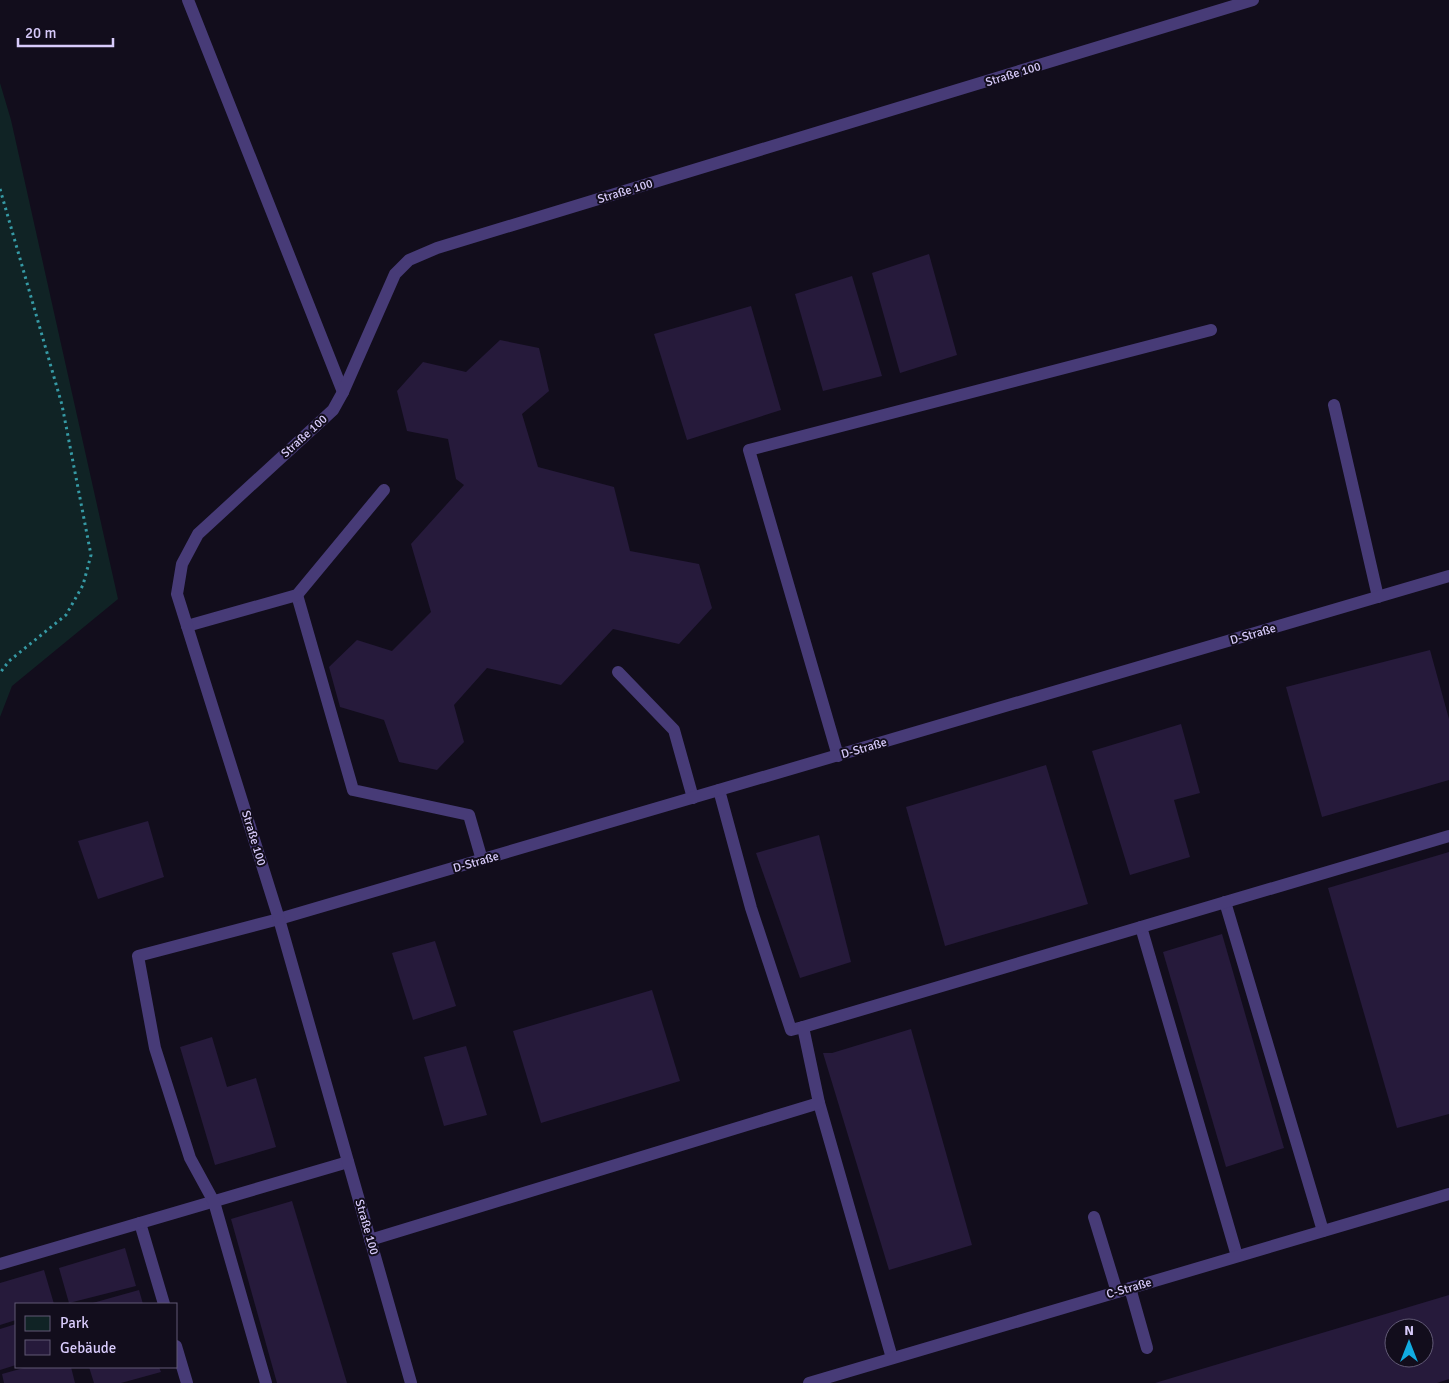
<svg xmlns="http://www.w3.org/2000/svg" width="1449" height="1383" font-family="Signika,sans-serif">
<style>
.green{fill:#102325}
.building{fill:#261a3b;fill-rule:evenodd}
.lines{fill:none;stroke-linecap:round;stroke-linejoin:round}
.path{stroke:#369aa5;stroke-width:3;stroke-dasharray:2.5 4;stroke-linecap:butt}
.lane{stroke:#473b77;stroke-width:12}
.labels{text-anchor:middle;stroke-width:4;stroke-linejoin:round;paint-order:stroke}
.street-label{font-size:12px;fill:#d8cbfb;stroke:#120d1c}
</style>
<rect width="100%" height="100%" fill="#120d1c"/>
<path class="green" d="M 0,83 L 11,120 L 118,599 L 12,686 L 0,717 Z"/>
<g class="building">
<path d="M 929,254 L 957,355 L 900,373 L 872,273 Z"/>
<path d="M 852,276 L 882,376 L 823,391 L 795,294 Z"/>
<path d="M 751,306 L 781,410 L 687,440 L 654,334 Z"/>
<path d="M 500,340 L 539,348 L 549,391 L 522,414 L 538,467 L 614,487 L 630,551 L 699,564 L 712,608 L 679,644 L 613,629 L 561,685 L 487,668 L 454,705 L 464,742 L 437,770 L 399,762 L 384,720 L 340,707 L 329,667 L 357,640 L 392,651 L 431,612 L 411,544 L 464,485 L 456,479 L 448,439 L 407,431 L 397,391 L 423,362 L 466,372 Z"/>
<path d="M 1430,650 L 1449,719 L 1449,780 L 1322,817 L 1286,687 Z"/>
<path d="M 1181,724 L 1200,793 L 1174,800 L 1190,857 L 1130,875 L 1092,751 Z"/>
<path d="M 1046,765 L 1088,904 L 945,946 L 906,807 Z"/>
<path d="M 148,821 L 164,877 L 98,899 L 78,841 Z"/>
<path d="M 819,835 L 851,962 L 800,978 L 756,853 Z"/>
<path d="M 1449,852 L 1449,1114 L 1397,1128 L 1328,888 Z"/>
<path d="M 1222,934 L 1284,1148 L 1226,1167 L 1163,952 Z"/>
<path d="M 435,941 L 456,1006 L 413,1020 L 392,953 Z"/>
<path d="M 652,990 L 680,1081 L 541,1123 L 513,1031 Z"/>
<path d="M 911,1029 L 972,1245 L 889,1270 L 823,1053 L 832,1053 Z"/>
<path d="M 212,1037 L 227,1087 L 256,1078 L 276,1147 L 215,1165 L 180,1047 Z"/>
<path d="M 466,1046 L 487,1115 L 444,1126 L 424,1057 Z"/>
<path d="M 292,1201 L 347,1383 L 277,1383 L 231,1219 Z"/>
<path d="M 125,1248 L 136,1286 L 69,1303 L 59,1268 Z"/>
<path d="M 44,1270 L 54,1304 L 16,1304 L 16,1320 L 0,1325 L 0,1283 Z"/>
<path d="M 139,1290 L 143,1304 L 89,1304 Z"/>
<path d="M 1449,1295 L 1449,1379 L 1437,1383 L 1155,1383 ZM 1394,1328 L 1424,1328 L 1424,1358 L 1394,1358 Z"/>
<path d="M 16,1324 L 16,1365 L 0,1370 L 0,1329 Z"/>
<path d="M 27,1367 L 71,1367 L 75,1383 L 4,1383 L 2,1374 Z"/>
<path d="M 89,1367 L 159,1367 L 161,1372 L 121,1383 L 94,1383 Z"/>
</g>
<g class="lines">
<path class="path" d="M 0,189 L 62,405 L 91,555 L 83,585 L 66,615 L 9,661 L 0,673"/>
<g class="lane">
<path d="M 188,0 L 343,392"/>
<path d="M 1334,405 L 1378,597"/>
<path d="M 297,595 L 353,790 L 469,815 L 482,860"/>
<path d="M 187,626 L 297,595 L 384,490"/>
<path d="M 618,672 L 674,730 L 693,798"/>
<path d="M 838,756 L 749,450 L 1211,330"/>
<path d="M 719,790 L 751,908 L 791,1030 L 803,1027"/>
<path d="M 1225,902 L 1323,1231"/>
<path d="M 1141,927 L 1237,1256"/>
<path d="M 819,1103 L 892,1358"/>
<path d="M 1094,1217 L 1117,1292"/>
<path d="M 140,1223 L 164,1304"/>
<path d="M 370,1240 L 819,1103 L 803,1027 L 1449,836"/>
<path d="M 0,1264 L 348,1162"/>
<path d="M 1130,1288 L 1147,1348"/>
<path d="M 176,1346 L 187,1383"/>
<path d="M 266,1383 L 214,1202 L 190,1158 L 155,1048 L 138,956 L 279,919 L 1449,576"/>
<path d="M 411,1383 L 279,919 L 177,594 L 182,564 L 198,534 L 333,410 L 343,392 L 395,274 L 409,260 L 437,248 L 1253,0"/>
<path d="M 809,1383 L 1449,1194"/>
</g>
</g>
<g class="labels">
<g class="street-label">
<text transform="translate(1013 74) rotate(-17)" y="4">Straße 100</text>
<text transform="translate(625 191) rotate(-17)" y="4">Straße 100</text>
<text transform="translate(304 436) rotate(-42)" y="4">Straße 100</text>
<text transform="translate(1253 634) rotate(-16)" y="4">D-Straße</text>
<text transform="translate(864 748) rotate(-16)" y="4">D-Straße</text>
<text transform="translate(254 838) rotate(73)" y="4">Straße 100</text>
<text transform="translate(476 862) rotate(-16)" y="4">D-Straße</text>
<text transform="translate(367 1227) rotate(74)" y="4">Straße 100</text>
<text transform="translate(1129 1288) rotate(-16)" y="4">C-Straße</text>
</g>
</g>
<rect x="15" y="1303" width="162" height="65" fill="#120d1c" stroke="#615975"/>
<rect x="25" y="1316" width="25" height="15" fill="#102325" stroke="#615975"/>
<text x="60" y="1328" font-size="15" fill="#d8cbfb">Park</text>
<rect x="25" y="1340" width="25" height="15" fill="#261a3b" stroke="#615975"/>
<text x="60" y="1353" font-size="15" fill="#d8cbfb">Gebäude</text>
<g transform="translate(1409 1343)"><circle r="24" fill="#120d1c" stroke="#615975"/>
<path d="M0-4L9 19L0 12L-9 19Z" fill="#11ace2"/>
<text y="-8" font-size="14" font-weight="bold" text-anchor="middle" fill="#d8cbfb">N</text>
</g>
<path d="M18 38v8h95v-8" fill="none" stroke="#d8cbfb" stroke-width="2.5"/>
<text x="25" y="38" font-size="15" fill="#d8cbfb" stroke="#120d1c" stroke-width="4" paint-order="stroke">20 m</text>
</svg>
